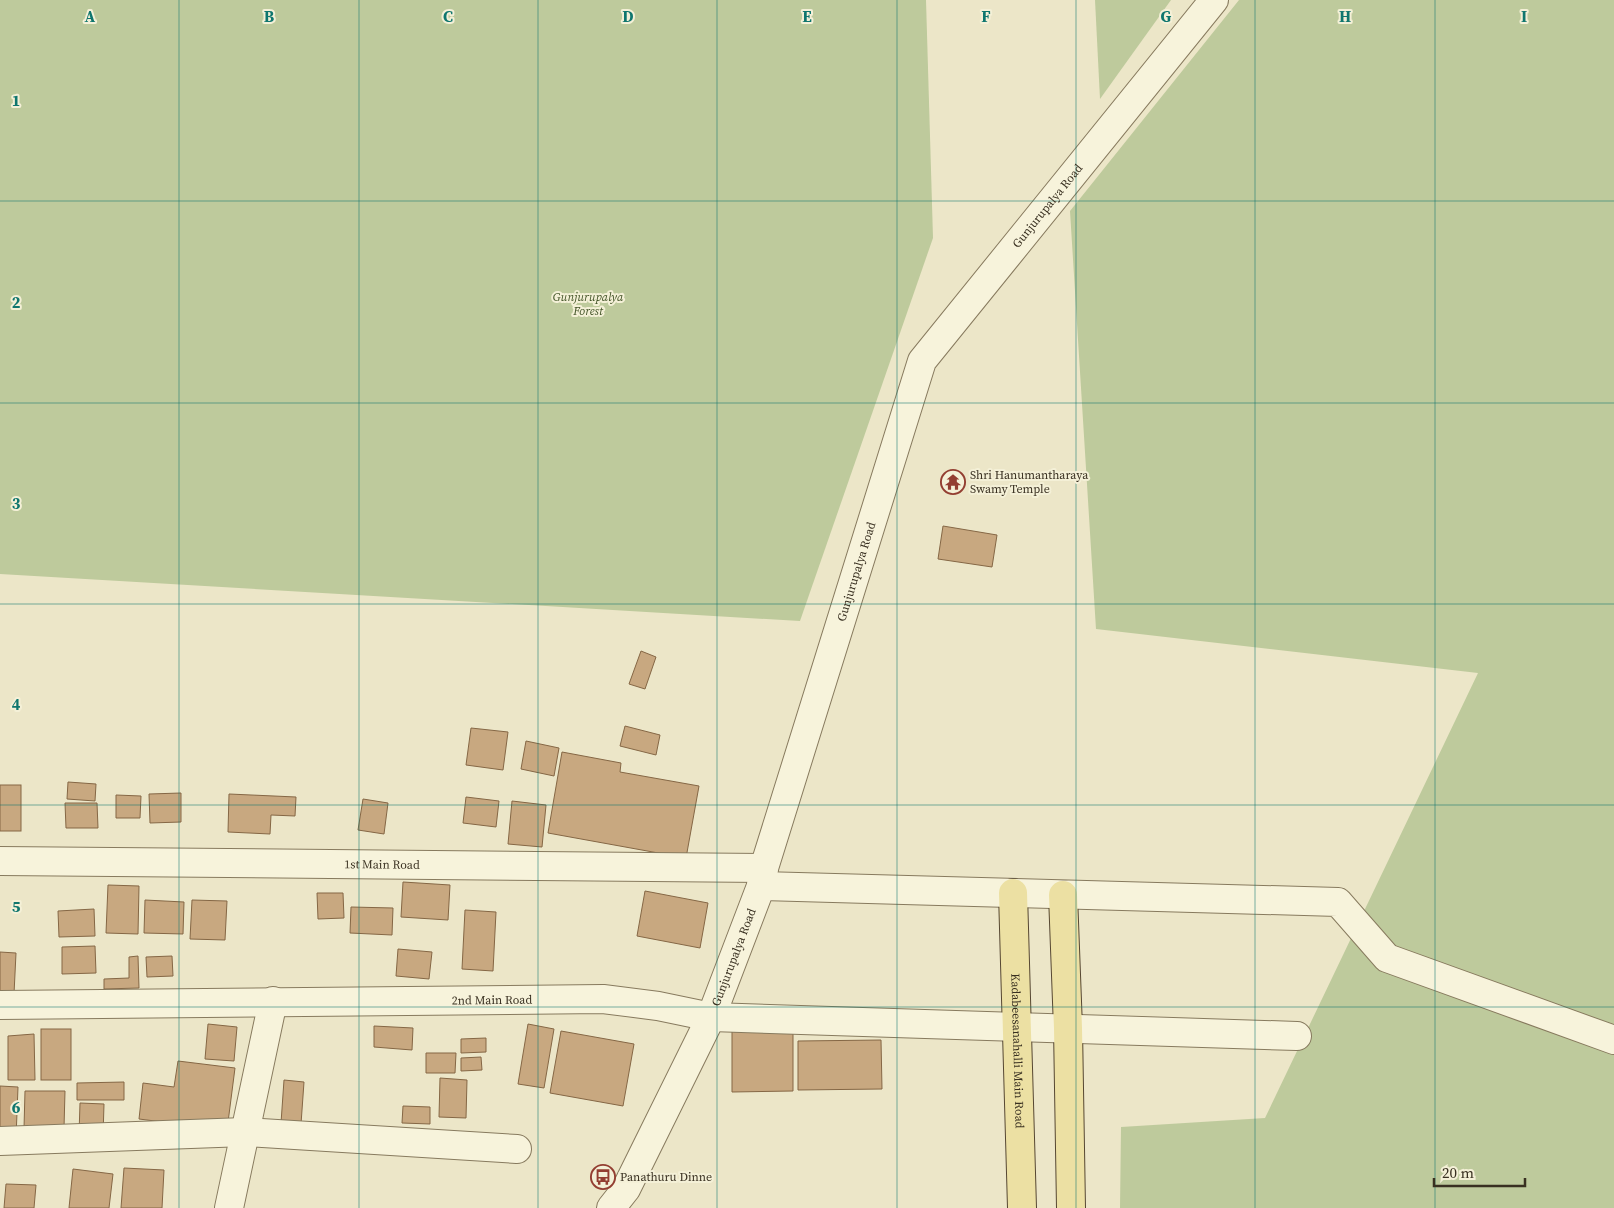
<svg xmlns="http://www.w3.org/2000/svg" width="1614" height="1208" font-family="'Source Serif 4',serif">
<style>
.green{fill:#beca9c}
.building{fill:#c8a880;stroke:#856745}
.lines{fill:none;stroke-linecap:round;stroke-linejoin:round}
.minor-casing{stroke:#877a5e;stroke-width:30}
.major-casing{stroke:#564732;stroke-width:30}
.minor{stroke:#f7f3db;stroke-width:28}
.major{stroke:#ece0a3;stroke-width:28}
.grid{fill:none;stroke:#0f766e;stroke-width:1;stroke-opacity:0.55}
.labels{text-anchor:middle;stroke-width:4;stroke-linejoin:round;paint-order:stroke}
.street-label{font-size:12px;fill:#393021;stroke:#f4f0d7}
.park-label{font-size:12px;font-style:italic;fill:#435428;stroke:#f4f0d7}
.poi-label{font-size:12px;fill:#393021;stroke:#f4f0d7;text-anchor:start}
.grid-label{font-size:16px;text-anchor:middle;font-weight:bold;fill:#0f766e;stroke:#f4f0d7;stroke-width:4;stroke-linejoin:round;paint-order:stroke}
</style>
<rect width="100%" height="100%" fill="#ece6c8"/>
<g class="green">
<path d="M 0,0 L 926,0 L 933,238 L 800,621 L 0,574 Z"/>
<path d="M 1095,0 L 1171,0 L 1100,99 Z"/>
<path d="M 1239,0 L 1614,0 L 1614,1208 L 1120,1208 L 1121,1127 L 1265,1118 L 1478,673 L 1096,629 L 1070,211 Z"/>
</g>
<g class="building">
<path d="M 943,526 L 997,535 L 992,567 L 938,559 Z"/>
<path d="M 641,651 L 656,657 L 645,689 L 629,684 Z"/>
<path d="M 625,726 L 660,735 L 656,755 L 620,746 Z"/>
<path d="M 471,728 L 508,732 L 503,770 L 466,765 Z"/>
<path d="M 526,741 L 559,748 L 554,776 L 521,769 Z"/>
<path d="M 562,752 L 621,763 L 620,772 L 699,786 L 686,858 L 548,833 Z"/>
<path d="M 68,782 L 96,784 L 95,801 L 67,799 Z"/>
<rect x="0" y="785" width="21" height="46"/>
<path d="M 181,793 L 181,822 L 150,823 L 149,794 Z"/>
<path d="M 229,794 L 296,797 L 295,816 L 271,815 L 270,834 L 228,832 Z"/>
<path d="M 116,795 L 141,796 L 140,818 L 116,818 Z"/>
<path d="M 466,797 L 499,801 L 496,827 L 463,823 Z"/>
<path d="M 363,799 L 388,803 L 384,834 L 358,830 Z"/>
<path d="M 512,801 L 546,805 L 542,847 L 508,844 Z"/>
<path d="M 65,803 L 97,803 L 98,828 L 66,828 Z"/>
<path d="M 403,882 L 450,885 L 448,920 L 401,917 Z"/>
<path d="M 108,885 L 139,886 L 138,934 L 106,933 Z"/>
<path d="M 645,891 L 708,903 L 700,948 L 637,936 Z"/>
<path d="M 317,893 L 343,893 L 344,918 L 318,919 Z"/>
<path d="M 145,900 L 184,902 L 183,934 L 144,933 Z"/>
<path d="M 192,900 L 227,901 L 225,940 L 190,939 Z"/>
<path d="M 351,907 L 393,908 L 392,935 L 350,933 Z"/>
<path d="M 94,909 L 95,936 L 59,937 L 58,911 Z"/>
<path d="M 465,910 L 496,912 L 493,971 L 462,969 Z"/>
<path d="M 95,946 L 96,973 L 62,974 L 62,947 Z"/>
<path d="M 398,949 L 432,952 L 429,979 L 396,976 Z"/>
<path d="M 0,952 L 16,953 L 14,994 L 0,993 Z"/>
<path d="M 138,956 L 139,988 L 104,989 L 104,979 L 129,978 L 129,957 Z"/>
<path d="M 172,956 L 173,976 L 147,977 L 146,957 Z"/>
<path d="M 208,1024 L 237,1027 L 234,1061 L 205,1059 Z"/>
<path d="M 528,1024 L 554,1029 L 544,1088 L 518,1084 Z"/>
<path d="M 374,1026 L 413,1028 L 412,1050 L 374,1047 Z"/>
<path d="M 732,1027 L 793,1027 L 793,1091 L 732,1092 Z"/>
<rect x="41" y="1029" width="30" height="51"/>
<path d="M 561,1031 L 634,1044 L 623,1106 L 550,1093 Z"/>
<path d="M 34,1034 L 35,1080 L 8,1080 L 8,1036 Z"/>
<path d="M 486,1038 L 486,1052 L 461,1053 L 461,1039 Z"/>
<path d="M 881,1040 L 882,1089 L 798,1090 L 798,1041 Z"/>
<path d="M 426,1053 L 456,1053 L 455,1073 L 426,1073 Z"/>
<path d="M 481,1057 L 482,1070 L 461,1071 L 461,1058 Z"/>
<path d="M 178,1061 L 235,1068 L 227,1130 L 139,1119 L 143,1083 L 174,1087 Z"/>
<path d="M 440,1078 L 467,1080 L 466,1118 L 439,1117 Z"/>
<path d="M 284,1080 L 304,1082 L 301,1124 L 281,1123 Z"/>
<path d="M 124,1082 L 124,1100 L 77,1100 L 77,1083 Z"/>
<path d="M 0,1086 L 18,1087 L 16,1138 L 0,1137 Z"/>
<path d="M 25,1091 L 65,1091 L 64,1128 L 24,1128 Z"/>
<path d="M 80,1103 L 104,1104 L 103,1136 L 79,1135 Z"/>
<path d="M 403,1106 L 430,1107 L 430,1124 L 402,1123 Z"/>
<path d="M 124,1168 L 164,1170 L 162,1208 L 121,1208 Z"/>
<path d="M 73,1169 L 113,1174 L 109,1208 L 69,1208 Z"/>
<path d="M 6,1184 L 36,1185 L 34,1208 L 4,1208 Z"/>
</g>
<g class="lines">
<defs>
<g id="minor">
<path id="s1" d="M 0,861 L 764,868"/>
<path d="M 761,886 L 1338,902 L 1387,958 L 1614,1040"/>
<path id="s2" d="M 0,1005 L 603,999 L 658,1006 L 711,1017 L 1297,1036"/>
<path d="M 0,1141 L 245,1132 L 517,1149"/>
<path d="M 229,1208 L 273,1001"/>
<path id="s3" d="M 611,1208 L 626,1189 L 711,1017 L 761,886 L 764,868 L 922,361 L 1214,0"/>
</g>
<g id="major">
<path id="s4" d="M 1013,893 L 1022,1208"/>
<path d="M 1063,895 L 1068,1028 L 1071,1208"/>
</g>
</defs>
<use href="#minor" class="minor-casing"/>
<use href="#major" class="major-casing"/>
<use href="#minor" class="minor"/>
<use href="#major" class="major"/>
</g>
<path class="grid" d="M 179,0 L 179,1208M 359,0 L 359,1208M 538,0 L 538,1208M 717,0 L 717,1208M 897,0 L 897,1208M 1076,0 L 1076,1208M 1255,0 L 1255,1208M 1435,0 L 1435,1208M 0,201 L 1614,201M 0,403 L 1614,403M 0,604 L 1614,604M 0,805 L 1614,805M 0,1007 L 1614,1007"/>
<defs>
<symbol id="temple-ring" viewBox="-11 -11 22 22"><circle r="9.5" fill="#f4f0d7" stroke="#933e31" stroke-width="1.5"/><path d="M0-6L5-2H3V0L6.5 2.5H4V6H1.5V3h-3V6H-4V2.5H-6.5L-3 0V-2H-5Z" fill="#933e31"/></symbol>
<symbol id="bus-ring" viewBox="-11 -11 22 22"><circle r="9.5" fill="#f4f0d7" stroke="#933e31" stroke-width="1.5"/><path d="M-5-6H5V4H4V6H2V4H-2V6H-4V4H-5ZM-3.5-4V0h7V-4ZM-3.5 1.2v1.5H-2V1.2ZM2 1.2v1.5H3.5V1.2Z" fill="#933e31"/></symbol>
</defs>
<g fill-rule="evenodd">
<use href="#temple-ring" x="939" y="468" width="28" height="28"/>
<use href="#bus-ring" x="589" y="1163" width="28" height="28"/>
</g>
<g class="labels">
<g class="street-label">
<text dy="4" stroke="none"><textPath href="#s3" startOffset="1105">Gunjurupalya Road</textPath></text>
<text dy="4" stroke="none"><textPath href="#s3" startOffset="685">Gunjurupalya Road</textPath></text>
<text dy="4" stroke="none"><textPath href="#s1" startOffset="382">1st Main Road</textPath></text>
<text dy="4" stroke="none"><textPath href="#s3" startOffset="280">Gunjurupalya Road</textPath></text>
<text dy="4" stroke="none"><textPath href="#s2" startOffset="492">2nd Main Road</textPath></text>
<text dy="4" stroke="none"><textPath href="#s4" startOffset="158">Kadabeesanahalli Main Road</textPath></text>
</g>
<g class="park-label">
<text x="588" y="301">Gunjurupalya<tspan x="588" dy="14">Forest</tspan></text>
</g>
<g class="poi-label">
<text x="970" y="479">Shri Hanumantharaya<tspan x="970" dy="14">Swamy Temple</tspan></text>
<text x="620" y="1181">Panathuru Dinne</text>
</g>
</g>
<g class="grid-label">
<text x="90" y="22">A</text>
<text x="269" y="22">B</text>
<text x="448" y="22">C</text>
<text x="628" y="22">D</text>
<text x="807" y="22">E</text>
<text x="986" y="22">F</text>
<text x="1166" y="22">G</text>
<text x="1345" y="22">H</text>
<text x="1524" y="22">I</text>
<text x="16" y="106">1</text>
<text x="16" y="308">2</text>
<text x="16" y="509">3</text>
<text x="16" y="710">4</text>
<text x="16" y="912">5</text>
<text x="16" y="1113">6</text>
</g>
<path d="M1434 1178v8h91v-8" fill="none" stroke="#393021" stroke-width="2.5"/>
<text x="1442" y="1178" font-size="15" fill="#393021" stroke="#f4f0d7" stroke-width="4" paint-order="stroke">20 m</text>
</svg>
